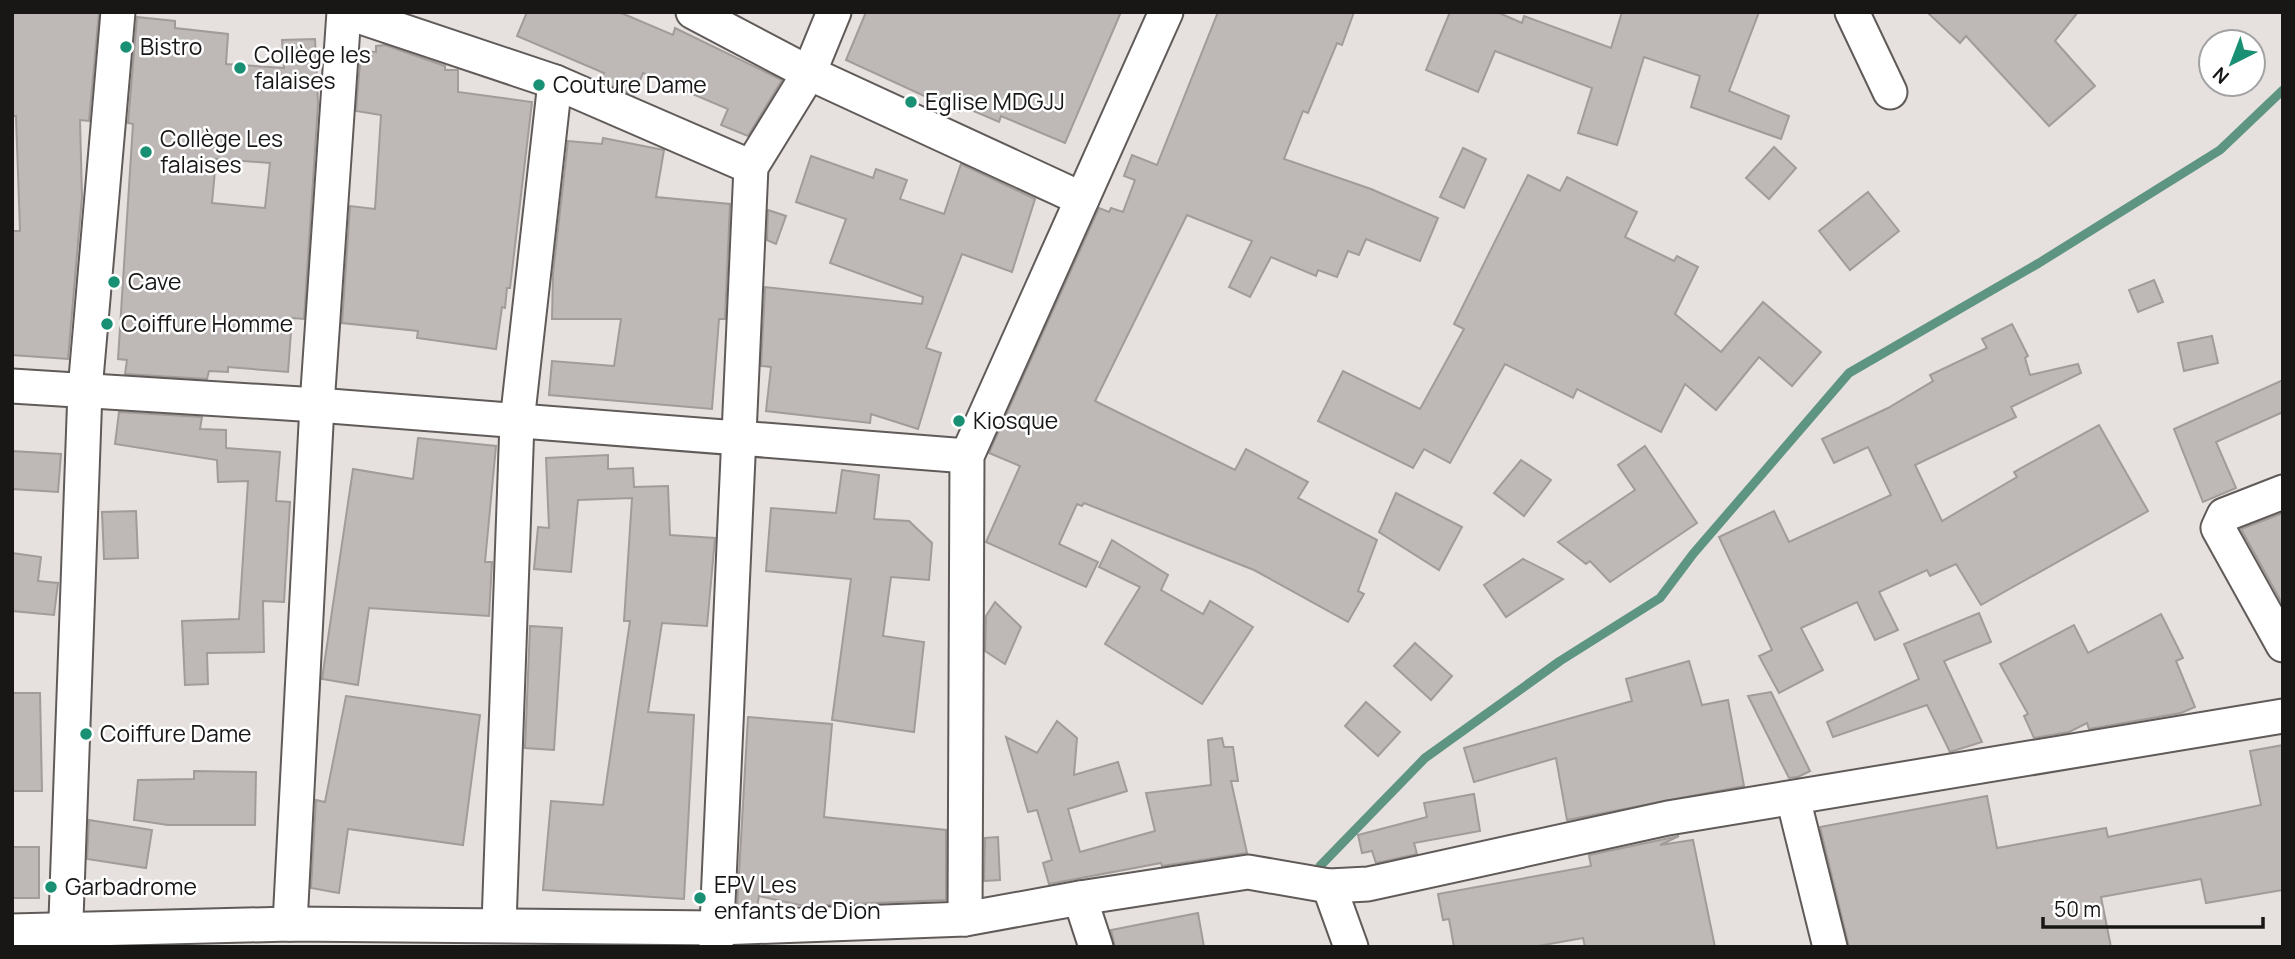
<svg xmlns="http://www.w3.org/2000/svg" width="2295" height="959" font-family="Manrope,sans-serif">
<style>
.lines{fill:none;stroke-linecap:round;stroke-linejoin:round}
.stream{stroke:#5e9582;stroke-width:9}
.building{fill:#beb8b6;stroke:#a19b9a;stroke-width:2;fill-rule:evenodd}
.minor-casing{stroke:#605a59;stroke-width:37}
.minor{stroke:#fff;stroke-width:33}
.poi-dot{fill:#199073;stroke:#fff;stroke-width:2.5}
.labels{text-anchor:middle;stroke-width:5;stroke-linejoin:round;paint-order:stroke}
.poi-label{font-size:23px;fill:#191716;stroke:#fff;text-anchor:start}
</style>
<rect width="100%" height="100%" fill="#e6e0de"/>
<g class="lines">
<path class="stream" d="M 1320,866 L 1425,758 L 1560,661 L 1660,598 L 1693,554 L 1849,373 L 2039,263 L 2220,150 L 2283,90"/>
</g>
<g class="building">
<path d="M 12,12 L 99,12 L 89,121 L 80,120 L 82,197 L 68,359 L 12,355 L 12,231 L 20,231 L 16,116 L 12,116 Z"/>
<path d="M 527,12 L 619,12 L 673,35 L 675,28 L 782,80 L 748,136 L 721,125 L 728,109 L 643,73 L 634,95 L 600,81 L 604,73 L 517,36 Z"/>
<path d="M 866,12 L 1121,12 L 1065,143 L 1001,116 L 999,122 L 962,106 L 959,112 L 846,60 Z"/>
<path d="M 1218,12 L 1354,12 L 1342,45 L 1337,43 L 1308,113 L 1303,111 L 1284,159 L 1371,189 L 1438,218 L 1420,261 L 1366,239 L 1359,255 L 1348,251 L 1337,277 L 1318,270 L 1316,276 L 1271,257 L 1250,297 L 1229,287 L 1252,241 L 1187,215 L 1095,401 L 1235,470 L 1246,449 L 1308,482 L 1298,498 L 1377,540 L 1358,591 L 1364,594 L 1348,622 L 1254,570 L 1084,503 L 1082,506 L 1077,504 L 1059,544 L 1098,562 L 1086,587 L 986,542 L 1020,466 L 989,453 L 1099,208 L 1109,212 L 1111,208 L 1123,212 L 1135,180 L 1124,176 L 1132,155 L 1157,165 Z"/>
<path d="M 1450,12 L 1497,12 L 1522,23 L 1524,16 L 1611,48 L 1622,12 L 1759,12 L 1729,91 L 1789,116 L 1781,139 L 1691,107 L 1700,76 L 1644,57 L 1617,145 L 1578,133 L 1592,88 L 1495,51 L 1478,92 L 1426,70 Z"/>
<path d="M 1927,12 L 2078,12 L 2055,41 L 2095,86 L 2049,126 L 1966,36 L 1960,43 Z"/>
<path d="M 137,17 L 175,21 L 175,28 L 228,34 L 226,64 L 284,68 L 282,40 L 315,39 L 318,104 L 304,319 L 292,318 L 288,372 L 228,367 L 228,372 L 209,371 L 207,379 L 125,374 L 127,360 L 118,359 L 133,124 L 128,123 ZM 216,159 L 270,163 L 265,208 L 212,203 Z"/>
<path d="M 385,45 L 445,66 L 445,70 L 458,70 L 458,92 L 532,102 L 510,288 L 507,288 L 505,308 L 502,307 L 496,349 L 417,338 L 418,331 L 342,323 L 350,206 L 375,209 L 381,115 L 356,111 L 361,51 L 376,52 L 376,46 Z"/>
<path d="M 603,138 L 664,150 L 656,197 L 730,204 L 725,319 L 719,319 L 712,409 L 549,395 L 552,361 L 614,366 L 621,319 L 552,319 L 553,273 L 568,141 L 602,144 Z"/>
<path d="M 1774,147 L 1796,168 L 1769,199 L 1746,178 Z"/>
<path d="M 1463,148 L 1486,159 L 1464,208 L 1440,197 Z"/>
<path d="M 811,156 L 873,178 L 876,169 L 907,180 L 900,199 L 944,214 L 961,164 L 1035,199 L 1012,272 L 962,254 L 926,348 L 941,353 L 918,429 L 871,414 L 870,423 L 766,411 L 771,367 L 761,366 L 765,287 L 922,304 L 923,297 L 830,263 L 846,219 L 796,202 Z"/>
<path d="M 1528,175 L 1560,191 L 1567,177 L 1637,212 L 1625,237 L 1674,261 L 1677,256 L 1698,267 L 1675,314 L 1721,352 L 1763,302 L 1821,352 L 1792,386 L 1759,357 L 1716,410 L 1685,384 L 1661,432 L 1577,389 L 1573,398 L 1505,364 L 1450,463 L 1424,449 L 1413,468 L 1318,421 L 1343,371 L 1420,409 L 1464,329 L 1454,324 Z"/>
<path d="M 1868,192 L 1899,231 L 1850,270 L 1819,231 Z"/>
<path d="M 768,210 L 786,216 L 776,244 L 767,240 Z"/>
<path d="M 2154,280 L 2163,302 L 2138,312 L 2129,290 Z"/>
<path d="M 2012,324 L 2028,356 L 2025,358 L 2030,375 L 2078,364 L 2081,373 L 2011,407 L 2016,417 L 1915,465 L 1942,521 L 2017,477 L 2014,472 L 2099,425 L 2148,511 L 1981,605 L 1956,564 L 1930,576 L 1927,570 L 1879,592 L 1898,630 L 1875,640 L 1857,602 L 1801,628 L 1823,670 L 1779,693 L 1759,656 L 1772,650 L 1719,537 L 1774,511 L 1789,542 L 1891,495 L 1868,447 L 1834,463 L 1822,439 L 1888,408 L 1933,381 L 1930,375 L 1987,348 L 1982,339 Z"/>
<path d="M 2212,336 L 2218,363 L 2184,371 L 2178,343 Z"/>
<path d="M 2283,380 L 2283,412 L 2216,442 L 2236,488 L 2203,502 L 2174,429 Z"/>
<path d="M 119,412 L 202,417 L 200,429 L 226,430 L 226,448 L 280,452 L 276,501 L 290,502 L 284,602 L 263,601 L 264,652 L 207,653 L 208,684 L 185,685 L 182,621 L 239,619 L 248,481 L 218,482 L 217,460 L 115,444 Z"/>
<path d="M 418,438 L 496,446 L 485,562 L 492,562 L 489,616 L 369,608 L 358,685 L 322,679 L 353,469 L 413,479 Z"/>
<path d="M 1645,446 L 1697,523 L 1610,582 L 1590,561 L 1586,564 L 1558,542 L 1635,490 L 1618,465 Z"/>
<path d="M 12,451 L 61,454 L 58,492 L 12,489 Z"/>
<path d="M 608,455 L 608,469 L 633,468 L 634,487 L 668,486 L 670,535 L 715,538 L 707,626 L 662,623 L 648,712 L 694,715 L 684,899 L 543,890 L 551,801 L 603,805 L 630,621 L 624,621 L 632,498 L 578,500 L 571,572 L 534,569 L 538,527 L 549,528 L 546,458 Z"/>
<path d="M 1521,460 L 1551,480 L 1524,516 L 1494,493 Z"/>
<path d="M 842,470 L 879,475 L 874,519 L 909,521 L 932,543 L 929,580 L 891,577 L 883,636 L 924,642 L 914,732 L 832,720 L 851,579 L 766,571 L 771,508 L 836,513 Z"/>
<path d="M 1396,493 L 1462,527 L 1439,570 L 1379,532 Z"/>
<path d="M 136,511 L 138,558 L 104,559 L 102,512 Z"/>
<path d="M 2283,513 L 2283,605 L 2241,529 Z"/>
<path d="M 1112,540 L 1168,575 L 1161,590 L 1203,614 L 1210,601 L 1253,627 L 1202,704 L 1105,644 L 1140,587 L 1099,567 Z"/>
<path d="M 12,553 L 41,557 L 38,581 L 58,583 L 54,615 L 12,611 Z"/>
<path d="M 1523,559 L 1563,579 L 1506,617 L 1484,585 Z"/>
<path d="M 995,602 L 1021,627 L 1005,664 L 985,651 L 986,616 Z"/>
<path d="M 1979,613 L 1991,642 L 1944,661 L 1982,742 L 1950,752 L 1927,705 L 1833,737 L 1827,722 L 1919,679 L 1904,644 Z"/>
<path d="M 2161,614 L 2183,658 L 2176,661 L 2195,707 L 2181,713 L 2089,729 L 2087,723 L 2069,732 L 2034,738 L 2024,716 L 2028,714 L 2000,664 L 2074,625 L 2088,653 Z"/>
<path d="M 530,626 L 562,628 L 554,750 L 525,748 Z"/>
<path d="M 1415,643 L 1452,676 L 1431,700 L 1394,666 Z"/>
<path d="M 1689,661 L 1702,705 L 1728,700 L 1744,786 L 1567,820 L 1556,758 L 1474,782 L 1464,748 L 1632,701 L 1626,679 Z"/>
<path d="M 1771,692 L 1810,771 L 1798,777 L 1789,778 L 1748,696 Z"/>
<path d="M 12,693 L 40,693 L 42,791 L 12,791 Z"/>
<path d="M 346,696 L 480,715 L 463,845 L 348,829 L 339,893 L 311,888 L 316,800 L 325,802 Z"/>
<path d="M 1366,702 L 1400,732 L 1378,756 L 1345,726 Z"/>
<path d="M 748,717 L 832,724 L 824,817 L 946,830 L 946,900 L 804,906 L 759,896 L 757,907 L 737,908 Z"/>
<path d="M 1057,721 L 1077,738 L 1074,775 L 1118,762 L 1127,791 L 1068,809 L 1080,852 L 1155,831 L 1146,793 L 1211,785 L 1208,740 L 1222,738 L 1224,747 L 1233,747 L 1238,781 L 1231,781 L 1247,853 L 1162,866 L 1161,863 L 1049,884 L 1043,863 L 1052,860 L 1037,810 L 1028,812 L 1006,737 L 1037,753 Z"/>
<path d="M 2283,745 L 2283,890 L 2206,903 L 2201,879 L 2101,897 L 2111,947 L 1849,947 L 1820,827 L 1987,796 L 1997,848 L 2106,828 L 2108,837 L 2261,805 L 2250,751 Z"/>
<path d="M 194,771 L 256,772 L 255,825 L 168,825 L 134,820 L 138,780 L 194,779 Z"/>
<path d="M 1474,794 L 1480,831 L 1414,843 L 1417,854 L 1376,863 L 1372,851 L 1362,853 L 1358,835 L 1427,817 L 1424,803 Z"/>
<path d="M 89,820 L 152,830 L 146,868 L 87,859 Z"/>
<path d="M 1679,836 L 1660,845 L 1693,840 L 1715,947 L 1585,947 L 1583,938 L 1533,947 L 1454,947 L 1449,919 L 1443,920 L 1438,894 L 1591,866 L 1589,855 Z"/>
<path d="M 998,837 L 1000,880 L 984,881 L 985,838 Z"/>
<rect x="12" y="847" width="27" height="51"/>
<path d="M 1198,913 L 1204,947 L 1115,947 L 1111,930 Z"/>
</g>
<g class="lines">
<defs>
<g id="minor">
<path d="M 346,12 L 555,82 L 751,167"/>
<path d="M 693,12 L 809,73 L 1082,199"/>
<path d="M 1852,12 L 1890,92"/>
<path d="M 12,386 L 317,405 L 967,456"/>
<path d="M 2283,492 L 2224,515 L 2218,528 L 2283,645"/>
<path d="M 1793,798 L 1830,947"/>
<path d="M 1329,886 L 1351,947"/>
<path d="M 1080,898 L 1248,872 L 1329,886 L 1368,884 L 1668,818 L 2283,716"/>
<path d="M 965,919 L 967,456 L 1166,12"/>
<path d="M 290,924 L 317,405 L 344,12"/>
<path d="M 499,924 L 517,422 L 555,82"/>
<path d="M 12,931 L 290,924 L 719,928 L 965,919 L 1080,898 L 1096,947"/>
<path d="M 65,947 L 85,390 L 118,12"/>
<path d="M 716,947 L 751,167 L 809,73 L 834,12"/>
</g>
</defs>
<use href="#minor" class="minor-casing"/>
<use href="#minor" class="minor"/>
</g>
<g class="poi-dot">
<circle cx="126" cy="47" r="7"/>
<circle cx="240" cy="68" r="7"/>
<circle cx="539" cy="85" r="7"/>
<circle cx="911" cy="102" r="7"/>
<circle cx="146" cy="152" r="7"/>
<circle cx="114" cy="282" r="7"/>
<circle cx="107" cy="324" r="7"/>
<circle cx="959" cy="421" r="7"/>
<circle cx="86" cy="734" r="7"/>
<circle cx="51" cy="887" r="7"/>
<circle cx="700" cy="898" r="7"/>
</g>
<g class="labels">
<g class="poi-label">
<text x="140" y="55">Bistro</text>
<text x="254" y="63">Collège les<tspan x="254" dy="26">falaises</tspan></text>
<text x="553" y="93">Couture Dame</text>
<text x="925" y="110">Eglise MDGJJ</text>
<text x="160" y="147">Collège Les<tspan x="160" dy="26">falaises</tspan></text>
<text x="128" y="290">Cave</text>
<text x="121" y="332">Coiffure Homme</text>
<text x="973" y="429">Kiosque</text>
<text x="100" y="742">Coiffure Dame</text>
<text x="714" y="893">EPV Les<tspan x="714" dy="26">enfants de Dion</tspan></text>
<text x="65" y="895">Garbadrome</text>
</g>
</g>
<rect width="2295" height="959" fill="none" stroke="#191716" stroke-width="28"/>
<g transform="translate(2232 63) rotate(222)"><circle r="33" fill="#ffffff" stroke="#a3a2a2" stroke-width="2"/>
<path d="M0-5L12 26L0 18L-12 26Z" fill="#199073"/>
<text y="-10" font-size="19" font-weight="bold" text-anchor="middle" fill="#191716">N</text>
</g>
<path d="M2043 917v10h220v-10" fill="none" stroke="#191716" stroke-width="3.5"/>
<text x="2054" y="917" font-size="21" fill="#191716" stroke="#ffffff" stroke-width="5" paint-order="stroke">50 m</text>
</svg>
